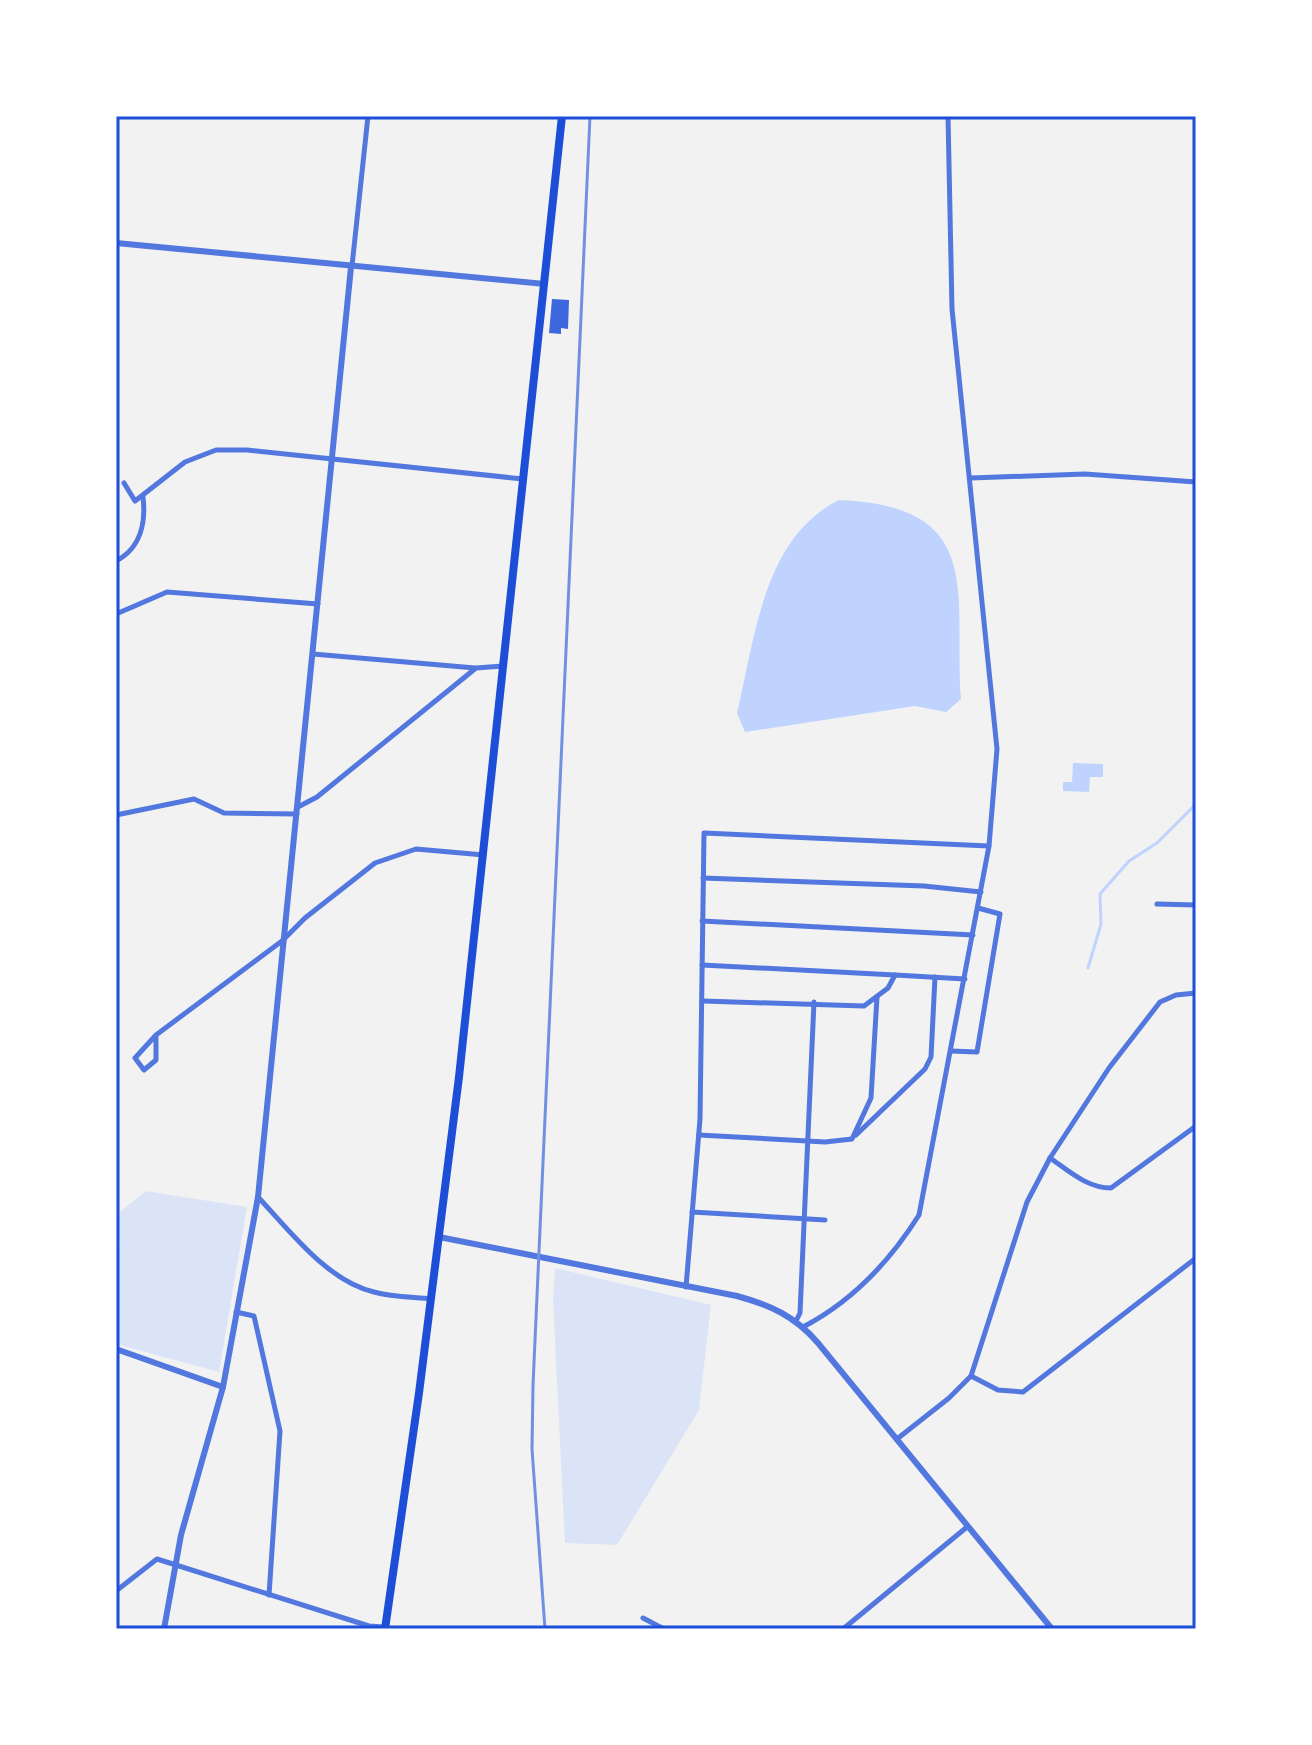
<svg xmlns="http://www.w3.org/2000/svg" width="1312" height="1745" font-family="Quicksand,sans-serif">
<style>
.green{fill:#dbe4f7}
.water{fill:#bfd3fe}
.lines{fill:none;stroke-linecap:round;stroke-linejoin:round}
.stream{stroke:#bfd3fe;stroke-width:3}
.building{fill:#3d67dc}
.minor{stroke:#5277de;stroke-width:5}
.tertiary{stroke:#5277de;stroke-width:6}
.primary{stroke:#1d4ed8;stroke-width:8}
.rail{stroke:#7290e2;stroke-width:3}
.neatline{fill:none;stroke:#1d4ed8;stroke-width:3}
</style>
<rect width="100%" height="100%" fill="#f2f2f2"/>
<g class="green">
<path d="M 146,1191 L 247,1207 L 219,1372 L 116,1344 L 116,1251 L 121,1247 L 116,1241 L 116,1215 Z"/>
<path d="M 555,1268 L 711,1305 L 699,1410 L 617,1545 L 565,1543 L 553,1300 Z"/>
</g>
<g class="water">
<path d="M 839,500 C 986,506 954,591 961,699 L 946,712 L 915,706 L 745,732 L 737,713 C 755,638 763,538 839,500 Z"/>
<path d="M 1073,763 L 1103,764 L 1103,777 L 1090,777 L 1089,792 L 1063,791 L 1063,782 L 1072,782 Z"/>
</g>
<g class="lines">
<path class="stream" d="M 1088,968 L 1101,924 L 1100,894 L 1129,861 L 1157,843 L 1196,804"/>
</g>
<path class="building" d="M 552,299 L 569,300 L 568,329 L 561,328 L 561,334 L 549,333 Z"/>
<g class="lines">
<g class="minor">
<path d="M 352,266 L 368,116"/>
<path d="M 971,478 L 1085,474 L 1196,482"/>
<path d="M 124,483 L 135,501 L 185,462 L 216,450 L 247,450 L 523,479"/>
<path d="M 116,561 C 141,548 146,522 143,497"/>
<path d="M 116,614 L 167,592 L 318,604"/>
<path d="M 313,654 L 475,668"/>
<path d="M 298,807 L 317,797 L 476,668 L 503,666"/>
<path d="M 116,815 L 194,799 L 224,813 L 297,814"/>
<path d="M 703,878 L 924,886 L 981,892"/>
<path d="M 1157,904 L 1196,905"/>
<path d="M 702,921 L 973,935"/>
<path d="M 702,965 L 895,975"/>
<path d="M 703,1001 L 864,1006 L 888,988 L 895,975 L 965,979"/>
<path d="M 156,1035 L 156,1060 L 144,1070 L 135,1058 L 156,1035 L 282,941 L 305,918 L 375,863 L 416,849 L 484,855"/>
<path d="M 951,1051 L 977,1052 L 1000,914 L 978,908"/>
<path d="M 699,1135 L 825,1142 L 852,1139 L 871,1098 L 877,997"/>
<path d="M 856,1135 L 925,1069 L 931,1057 L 935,977"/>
<path d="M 1050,1158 C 1069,1171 1087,1188 1111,1188 L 1196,1126"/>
<path d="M 258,1197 C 289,1230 327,1281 374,1292 C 392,1297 412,1297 431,1299"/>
<path d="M 692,1212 L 825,1220"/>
<path d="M 686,1287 L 700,1119 L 704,833 L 989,846"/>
<path d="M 236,1312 L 254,1316 L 280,1431 L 269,1595"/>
<path d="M 796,1321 L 800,1313 L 814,1002"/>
<path d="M 803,1327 C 851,1302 890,1261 919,1215 L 989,846 L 997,749 L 952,309 L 948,116"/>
<path d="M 971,1376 L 998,1390 L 1023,1392 L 1196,1258"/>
<path d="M 897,1439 L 949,1398 L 971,1376 L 1027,1202 L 1050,1158 L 1109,1068 L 1160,1002 L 1176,995 L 1196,993"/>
<path d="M 116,1591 L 157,1559 L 369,1626 L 385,1627"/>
<path d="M 643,1618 L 664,1629"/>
<path d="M 843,1629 L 967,1527"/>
</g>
<g class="tertiary">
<path d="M 116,243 L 545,284"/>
<path d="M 439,1237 L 737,1296 C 770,1305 795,1316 818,1343 L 1052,1629"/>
<path d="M 116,1349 L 223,1387"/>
<path d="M 164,1629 L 181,1535 L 223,1387 L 258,1197 L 351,267"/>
</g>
<path class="primary" d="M 385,1629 L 419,1393 L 459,1077 L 562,116"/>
<path class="rail" d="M 545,1629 L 532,1449 L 533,1385 L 590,116"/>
</g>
<rect width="1312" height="1745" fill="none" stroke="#ffffff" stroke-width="236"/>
<rect x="118" y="118" width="1076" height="1509" class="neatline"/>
</svg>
